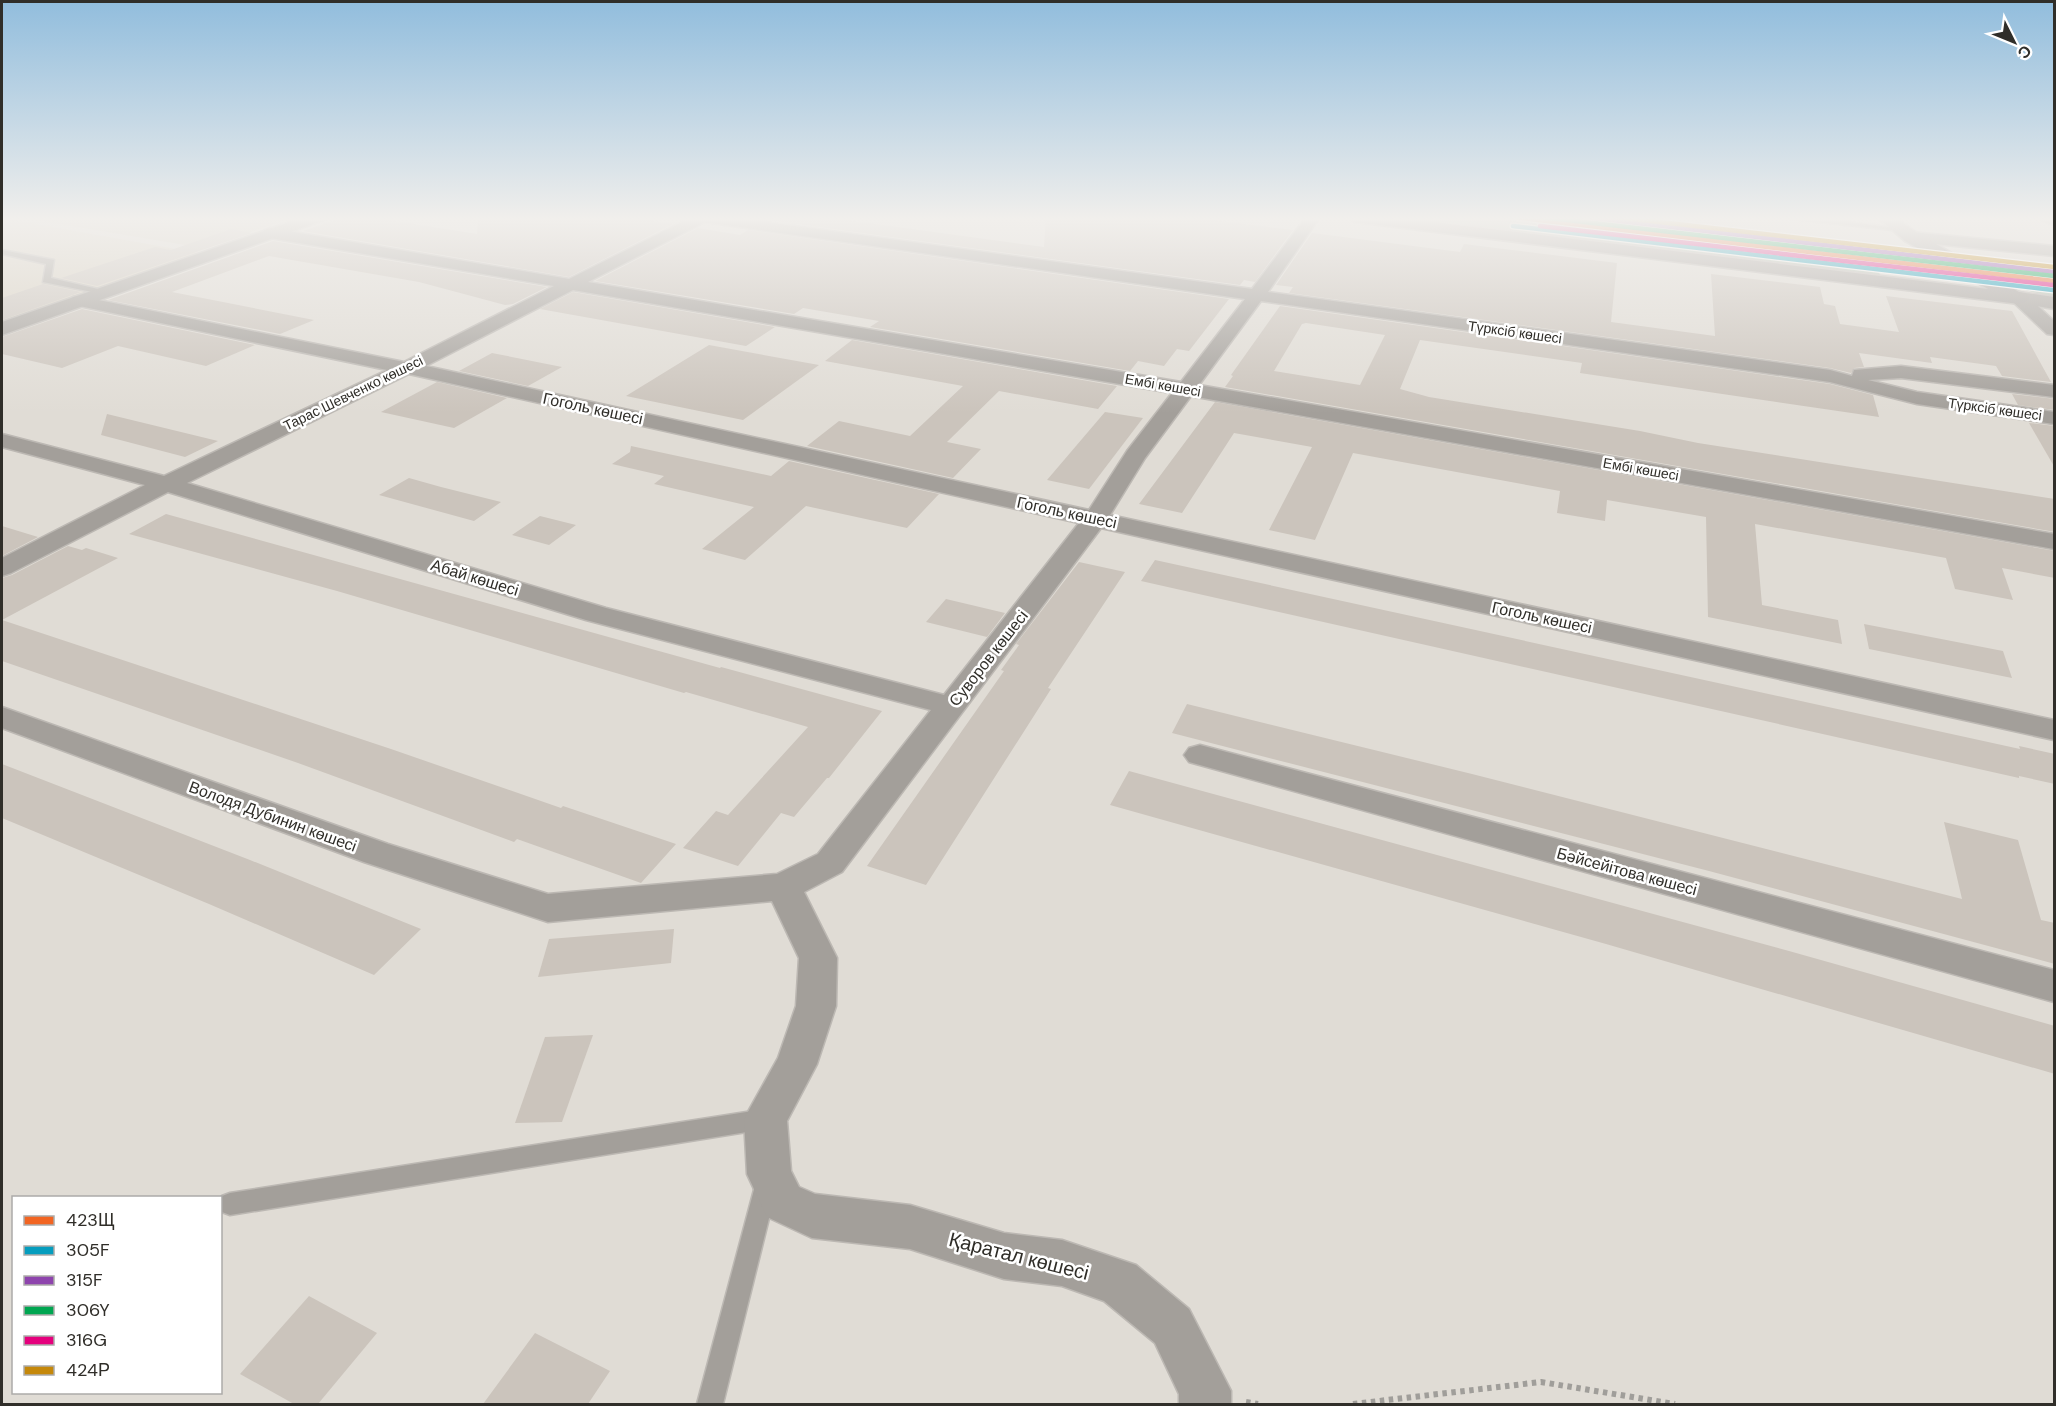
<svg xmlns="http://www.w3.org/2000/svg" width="2056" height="1406" font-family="'DM Sans',sans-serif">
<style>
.built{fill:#dad3c4}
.industrial{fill:#d7d1c3}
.forest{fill:#b5c2b3}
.building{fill:#cbc4bc;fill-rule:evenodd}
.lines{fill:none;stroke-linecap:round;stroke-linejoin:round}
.service-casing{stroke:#bcb8b3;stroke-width:3}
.minor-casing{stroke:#bcb8b3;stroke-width:3}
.tertiary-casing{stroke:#bcb8b3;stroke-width:3}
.secondary-casing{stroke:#bcb8b3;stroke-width:3}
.path{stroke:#a09e9a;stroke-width:6;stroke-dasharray:4.5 4.5;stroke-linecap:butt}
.service{fill:#a39f9a;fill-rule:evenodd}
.minor{fill:#a39f9a;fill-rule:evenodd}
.tertiary{fill:#a39f9a;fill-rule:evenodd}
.secondary{fill:#a29d99;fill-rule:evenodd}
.rail-1-casing{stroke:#fff;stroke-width:7}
.rail-2-casing{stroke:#fff;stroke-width:7}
.rail-3-casing{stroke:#fff;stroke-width:7}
.rail-4-casing{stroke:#fff;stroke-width:7}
.rail-5-casing{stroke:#fff;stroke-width:7}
.rail-6-casing{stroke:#fff;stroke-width:7}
.rail-1{stroke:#f26522;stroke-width:4.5}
.rail-2{stroke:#059dbe;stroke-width:4.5}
.rail-3{stroke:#8e44ad;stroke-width:4.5}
.rail-4{stroke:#00a651;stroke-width:4.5}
.rail-5{stroke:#e5007d;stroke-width:4.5}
.rail-6{stroke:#c5880a;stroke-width:4.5}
.labels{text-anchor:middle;stroke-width:5;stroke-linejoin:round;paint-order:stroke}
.far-street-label{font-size:14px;fill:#302e29;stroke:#fff}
.street-label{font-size:16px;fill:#302e29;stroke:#fff}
.near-street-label{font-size:20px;fill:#302e29;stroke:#fff}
</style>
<rect width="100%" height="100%" fill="#e0dcd5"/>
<path class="built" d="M 2,218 L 198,253 L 2,323 Z"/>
<path class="industrial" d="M 18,217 L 295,217 L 203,248 Z"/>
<g class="forest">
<path d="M 1393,217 L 1477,217 L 1872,263 L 1881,276 Z"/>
<path d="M 2005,279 L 2054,285 L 2054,297 L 2025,290 Z"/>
</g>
<g class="building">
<path d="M 344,217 L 370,217 L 477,234 L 478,217 L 627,217 L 673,224 L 569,277 L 303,231 Z"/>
<path d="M 774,217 L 824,217 L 1044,247 L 1046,217 L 1216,217 L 1213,220 L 1293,230 L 1255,282 L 1244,280 L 1240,285 L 768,220 Z"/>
<path d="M 698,228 L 740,235 L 748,230 L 1229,299 L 1189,351 L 1177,349 L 1164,366 L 1138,361 L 1130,371 L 870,327 L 879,321 L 803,308 L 794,314 L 595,281 Z"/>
<path d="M 231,229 L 252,233 L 97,286 L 61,278 L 155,247 L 171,250 Z"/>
<path d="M 1312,233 L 1460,252 L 1464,244 L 1617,263 L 1611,322 L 1715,336 L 1711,274 L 1820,287 L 1824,304 L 1835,306 L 1840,324 L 1899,332 L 1886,296 L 2012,311 L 2051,382 L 2002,376 L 1996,366 L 1930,357 L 1932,363 L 1859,353 L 1864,367 L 1854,368 L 1851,373 L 1830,368 L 1289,293 L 1293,287 L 1276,285 Z"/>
<path d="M 273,241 L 547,287 L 513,304 L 505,305 L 419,282 L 269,256 L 172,292 L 314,320 L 280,334 L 108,300 Z"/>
<path d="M 43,284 L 81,292 L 2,320 L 2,298 Z"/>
<path d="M 573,292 L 775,327 L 746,346 L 540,309 Z"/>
<path d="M 1280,306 L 1830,384 L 1873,395 L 1879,417 L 1580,373 L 1582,363 L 1420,340 L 1400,389 L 1429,397 L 1640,431 L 1698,443 L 2055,499 L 2055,532 L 1225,387 L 1233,376 L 1231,375 ZM 1306,323 L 1385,335 L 1360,385 L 1274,371 L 1302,324 Z"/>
<path d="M 82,309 L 255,345 L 206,366 L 118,346 L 62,368 L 2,354 L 2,337 Z"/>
<path d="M 852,340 L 1117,386 L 1098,409 L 999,391 L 947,442 L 981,449 L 953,478 L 807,446 L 839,421 L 910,436 L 963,386 L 825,361 Z"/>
<path d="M 709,345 L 819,365 L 743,420 L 626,396 Z"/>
<path d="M 492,353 L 562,367 L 528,386 L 459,371 Z"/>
<path d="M 437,382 L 507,398 L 454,428 L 381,412 Z"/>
<path d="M 2012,394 L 2055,399 L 2055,410 L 2018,405 Z"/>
<path d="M 1215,402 L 2055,551 L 2055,578 L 2002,568 L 2013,600 L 1955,589 L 1946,558 L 1755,524 L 1762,605 L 1838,620 L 1842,644 L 1708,617 L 1706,517 L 1607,500 L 1605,521 L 1557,513 L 1560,491 L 1353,453 L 1315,540 L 1269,530 L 1312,447 L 1234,433 L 1182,513 L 1139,504 Z"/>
<path d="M 1105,412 L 1143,418 L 1089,489 L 1047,480 Z"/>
<path d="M 107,414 L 218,441 L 185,457 L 101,435 Z"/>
<path d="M 2029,423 L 2055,426 L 2055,468 Z"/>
<path d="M 631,446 L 771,476 L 789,461 L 939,494 L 907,528 L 806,506 L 745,560 L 702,549 L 754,507 L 654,484 L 664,476 L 612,464 L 630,452 Z"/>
<path d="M 409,478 L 441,487 L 501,502 L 474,521 L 379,495 Z"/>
<path d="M 166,514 L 720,668 L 721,667 L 882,711 L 829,778 L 827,778 L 794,817 L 781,813 L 738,866 L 683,848 L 716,811 L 728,815 L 808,727 L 686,692 L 684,693 L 337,591 L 129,534 Z"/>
<path d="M 540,516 L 576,525 L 549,545 L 512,535 Z"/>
<path d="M 2,526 L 38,537 L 2,556 Z"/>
<path d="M 68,546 L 82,550 L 86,548 L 118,558 L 2,620 L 2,578 L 12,575 Z"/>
<path d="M 1155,560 L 2020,749 L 2019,746 L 2055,754 L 2055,784 L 2019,776 L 2019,778 L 1141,581 Z"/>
<path d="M 1079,562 L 1125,572 L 1048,688 L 1051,689 L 926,885 L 867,866 L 1004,671 L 1001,670 L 1019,645 L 1016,644 Z"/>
<path d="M 946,599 L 1005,613 L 987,637 L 926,622 Z"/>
<path d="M 2,620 L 391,749 L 561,808 L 563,806 L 676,844 L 641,883 L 517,839 L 514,842 L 298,763 L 2,661 Z"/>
<path d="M 1864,624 L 2003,651 L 2012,678 L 1869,649 Z"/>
<path d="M 1187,704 L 1472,774 L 1962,899 L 1944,822 L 2018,840 L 2041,920 L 2055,923 L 2055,964 L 1709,871 L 1172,733 Z"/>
<path d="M 2,764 L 250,860 L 421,929 L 374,975 L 209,904 L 2,818 Z"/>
<path d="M 1129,771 L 1789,951 L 2055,1026 L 2055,1074 L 1606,944 L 1110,805 Z"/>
<path d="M 674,929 L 671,963 L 538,977 L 549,939 Z"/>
<path d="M 593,1035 L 562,1122 L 515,1123 L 545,1037 Z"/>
<path d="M 309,1296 L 377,1333 L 318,1404 L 294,1404 L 240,1374 Z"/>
<path d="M 535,1333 L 610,1371 L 588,1404 L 483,1404 Z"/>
</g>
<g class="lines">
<defs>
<g id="service">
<path d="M 1789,217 L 1808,217 L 1905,229 L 1901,231 L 1792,219 Z"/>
<path d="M 2,250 L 54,260 L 51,278 L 111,292 L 107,295 L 43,282 L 46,264 L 2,254 Z"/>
<path d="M 765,1109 L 773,1112 L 776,1119 L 773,1126 L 765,1129 L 230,1215 L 222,1212 L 222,1196 L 230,1193 Z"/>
<path d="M 766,1175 L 774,1179 L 777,1186 L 723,1404 L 697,1404 L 755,1186 L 758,1179 Z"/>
</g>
<g id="minor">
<path d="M 692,217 L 730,217 L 1252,289 L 1306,217 L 1320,217 L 1268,292 L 1830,370 L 1852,376 L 1854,370 L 1901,366 L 2054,385 L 2054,397 L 1901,378 L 1868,380 L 1917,392 L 2054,412 L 2054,424 L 1917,404 L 1830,382 L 1261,301 L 1199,385 L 2054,534 L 2054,549 L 1191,396 L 1145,458 L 1110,515 L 2054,720 L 2054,740 L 1101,528 L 842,872 L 804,892 L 837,958 L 836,1006 L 817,1064 L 787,1121 L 791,1171 L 799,1187 L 815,1194 L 910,1205 L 1004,1233 L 1062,1240 L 1136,1265 L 1189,1309 L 1231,1391 L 1231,1404 L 1179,1404 L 1179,1394 L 1155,1343 L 1104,1301 L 1062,1286 L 1004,1279 L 910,1249 L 812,1238 L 767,1217 L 747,1174 L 744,1119 L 778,1058 L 796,1006 L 799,958 L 772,901 L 548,922 L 364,862 L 2,728 L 2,707 L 388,844 L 548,894 L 777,874 L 818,854 L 931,710 L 586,620 L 168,492 L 11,573 L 2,576 L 2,558 L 145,485 L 2,447 L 2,434 L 164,476 L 387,370 L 79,306 L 73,305 L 70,301 L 73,297 L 79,296 L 404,362 L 554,286 L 270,238 L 265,236 L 262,233 L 265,230 L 270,228 L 569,279 ZM 705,222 L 1245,299 L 1181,382 L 588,282 ZM 573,290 L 1172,393 L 1127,451 L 1089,510 L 426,366 ZM 409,374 L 1079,523 L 944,695 L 606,608 L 187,483 Z"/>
<path d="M 2019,293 L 2025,294 L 2054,321 L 2054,335 L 2047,334 L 2013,302 L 2010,298 L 2013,294 Z"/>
<path d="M 1200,745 L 2054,970 L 2054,1002 L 1189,762 L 1184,755 L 1189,748 Z"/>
</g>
<g id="tertiary">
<path d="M 304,217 L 326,217 L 324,220 L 2,335 L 2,322 Z"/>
<path d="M 2039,217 L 2054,217 L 2054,225 L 2041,220 Z"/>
<path d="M 1911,232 L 2054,246 L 2054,256 L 1905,241 L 1902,237 L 1905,233 Z"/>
<path d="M 2019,292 L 2054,297 L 2054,309 L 2012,302 L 2009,298 L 2012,294 Z"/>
</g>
<path id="secondary" d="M 1347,217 L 1392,217 L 1988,289 L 1905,241 L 1877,217 L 1895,217 L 1917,233 L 2019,292 L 2026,294 L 2029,298 L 2026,302 L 2019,304 L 1355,222 Z"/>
</defs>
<use href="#service" class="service-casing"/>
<use href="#minor" class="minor-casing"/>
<use href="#tertiary" class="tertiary-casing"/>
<use href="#secondary" class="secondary-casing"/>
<g class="path">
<path d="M 1246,1402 L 1258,1404"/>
<path d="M 1353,1404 L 1541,1382 L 1675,1404"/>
</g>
<use href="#service" class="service"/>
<use href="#minor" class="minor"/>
<use href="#tertiary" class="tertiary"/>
<use href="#secondary" class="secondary"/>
<defs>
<path id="rail-1" d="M 1514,217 L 2054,281"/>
<path id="rail-2" d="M 1513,226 L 2053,290"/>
<path id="rail-3" d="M 1586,217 L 2054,272"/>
<path id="rail-4" d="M 1541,217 L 2054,276"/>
<path id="rail-5" d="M 1540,226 L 2053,285"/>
<path id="rail-6" d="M 1616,217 L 2054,267"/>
</defs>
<use href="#rail-1" class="rail-1-casing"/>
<use href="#rail-2" class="rail-2-casing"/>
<use href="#rail-3" class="rail-3-casing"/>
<use href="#rail-4" class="rail-4-casing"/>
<use href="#rail-5" class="rail-5-casing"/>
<use href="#rail-6" class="rail-6-casing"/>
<use href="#rail-1" class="rail-1"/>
<use href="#rail-2" class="rail-2"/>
<use href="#rail-3" class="rail-3"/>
<use href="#rail-4" class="rail-4"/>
<use href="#rail-5" class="rail-5"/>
<use href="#rail-6" class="rail-6"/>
</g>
<linearGradient id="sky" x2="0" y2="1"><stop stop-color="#91bddd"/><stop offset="0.53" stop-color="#f1efec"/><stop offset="1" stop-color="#f1efec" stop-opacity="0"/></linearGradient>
<rect width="2056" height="413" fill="url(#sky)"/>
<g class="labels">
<g class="far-street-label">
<text transform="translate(1515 332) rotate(8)" y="5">Түрксіб көшесі</text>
<text transform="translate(1163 385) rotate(10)" y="5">Ембі көшесі</text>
<text transform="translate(353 393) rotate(-26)" y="5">Тарас Шевченко көшесі</text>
<text transform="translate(1995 409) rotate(8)" y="5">Түрксіб көшесі</text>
<text transform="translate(1641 469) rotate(10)" y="5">Ембі көшесі</text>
</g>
<g class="street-label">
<text transform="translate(593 408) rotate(12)" y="6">Гоголь көшесі</text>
<text transform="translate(1067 512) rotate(12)" y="6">Гоголь көшесі</text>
<text transform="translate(475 577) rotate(17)" y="6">Абай көшесі</text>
<text transform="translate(1542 617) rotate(12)" y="6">Гоголь көшесі</text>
<text transform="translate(988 658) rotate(-52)" y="6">Суворов көшесі</text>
<text transform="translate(273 816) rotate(20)" y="6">Володя Дубинин көшесі</text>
<text transform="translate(1627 871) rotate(15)" y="6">Бәйсейітова көшесі</text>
</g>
<g class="near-street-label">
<text transform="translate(1019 1256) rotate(14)" y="7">Қаратал көшесі</text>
</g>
</g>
<rect width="2056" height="1406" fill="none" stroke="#302e29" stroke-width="6"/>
<rect x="12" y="1196" width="210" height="198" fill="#ffffff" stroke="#acaba9" stroke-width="1.5"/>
<rect x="24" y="1216" width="30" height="9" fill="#f26522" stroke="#acaba9" stroke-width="1.5"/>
<text x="66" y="1226" font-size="18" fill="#302e29">423Щ</text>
<rect x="24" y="1246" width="30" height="9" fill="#059dbe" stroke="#acaba9" stroke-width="1.5"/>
<text x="66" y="1256" font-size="18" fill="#302e29">305F</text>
<rect x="24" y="1276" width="30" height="9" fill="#8e44ad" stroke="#acaba9" stroke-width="1.5"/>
<text x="66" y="1286" font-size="18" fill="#302e29">315F</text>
<rect x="24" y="1306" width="30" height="9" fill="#00a651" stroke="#acaba9" stroke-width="1.5"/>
<text x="66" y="1316" font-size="18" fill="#302e29">306Y</text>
<rect x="24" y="1336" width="30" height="9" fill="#e5007d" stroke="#acaba9" stroke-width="1.5"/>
<text x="66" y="1346" font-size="18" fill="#302e29">316G</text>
<rect x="24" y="1366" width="30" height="9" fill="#c5880a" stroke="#acaba9" stroke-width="1.5"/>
<text x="66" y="1376" font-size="18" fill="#302e29">424Р</text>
<g transform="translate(2014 42) rotate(133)" stroke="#ffffff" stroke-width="4.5" paint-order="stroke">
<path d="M0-4.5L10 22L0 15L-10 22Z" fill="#302e29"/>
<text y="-9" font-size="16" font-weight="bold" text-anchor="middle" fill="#302e29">С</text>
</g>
</svg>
